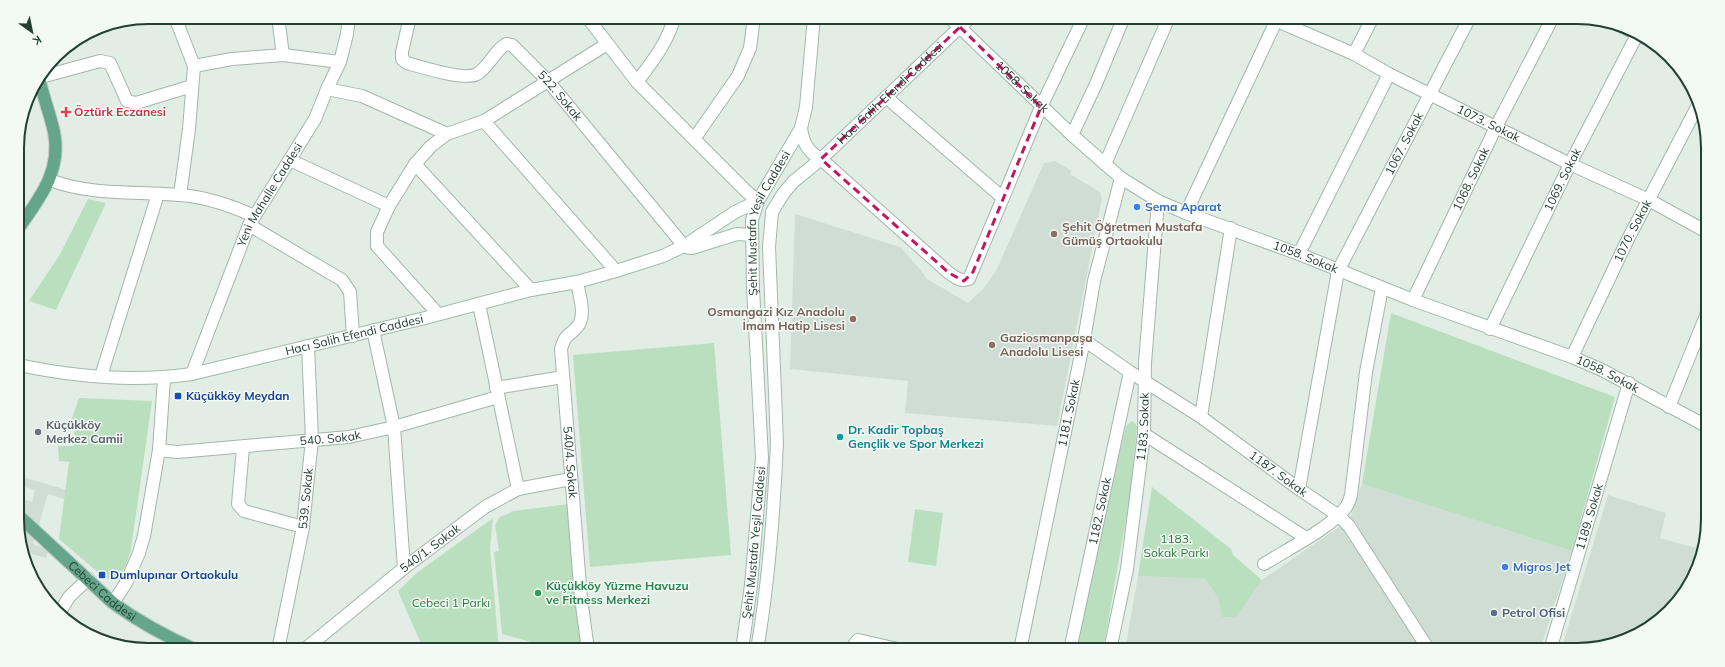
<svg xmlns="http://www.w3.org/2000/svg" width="1725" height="667" font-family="Mulish,sans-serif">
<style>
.built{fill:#d0ddd5}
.green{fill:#badfbe}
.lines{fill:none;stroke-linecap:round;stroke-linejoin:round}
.street-casing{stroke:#a4b5ad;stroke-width:14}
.secondary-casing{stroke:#a0b9ad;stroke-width:14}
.primary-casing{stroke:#c1c9c6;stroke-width:14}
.street{stroke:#fff;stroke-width:12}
.secondary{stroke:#fff;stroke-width:12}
.primary{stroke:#64a58b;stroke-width:12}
.marked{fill:none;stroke:#c2185b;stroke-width:3;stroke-dasharray:8 5;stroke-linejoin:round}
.health-dot{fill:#e0444e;stroke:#f3f9f5;stroke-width:1.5}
.shop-dot{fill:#3f7fe0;stroke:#f3f9f5;stroke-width:1.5}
.education-dot{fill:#8d6e63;stroke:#f3f9f5;stroke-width:1.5}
.transit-dot{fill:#1a4fb4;stroke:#f3f9f5;stroke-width:1.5}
.worship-dot{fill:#6b7280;stroke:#f3f9f5;stroke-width:1.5}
.culture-dot{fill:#0f9aa8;stroke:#f3f9f5;stroke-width:1.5}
.leisure-dot{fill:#2e9e5b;stroke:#f3f9f5;stroke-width:1.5}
.service-dot{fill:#5c6f8a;stroke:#f3f9f5;stroke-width:1.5}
.labels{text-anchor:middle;stroke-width:3;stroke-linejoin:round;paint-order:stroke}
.street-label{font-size:12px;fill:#213f33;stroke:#f3f9f5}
.health-label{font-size:12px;font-weight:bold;fill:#be3a42;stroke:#f3f9f5;text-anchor:start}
.shop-label{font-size:12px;font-weight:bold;fill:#366cbe;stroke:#f3f9f5;text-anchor:start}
.education-label{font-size:12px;font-weight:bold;fill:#785e54;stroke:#f3f9f5;text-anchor:start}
.transit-label{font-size:12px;font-weight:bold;fill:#164399;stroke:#f3f9f5;text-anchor:start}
.worship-label{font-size:12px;font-weight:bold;fill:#5b616d;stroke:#f3f9f5;text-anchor:start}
.culture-label{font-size:12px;font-weight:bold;fill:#0d838f;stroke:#f3f9f5;text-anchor:start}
.park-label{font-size:12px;fill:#29783c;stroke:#f3f9f5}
.leisure-label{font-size:12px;font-weight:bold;fill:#27864d;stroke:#f3f9f5;text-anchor:start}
.service-label{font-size:12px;font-weight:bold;fill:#4e5e75;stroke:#f3f9f5;text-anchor:start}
.rim{fill:none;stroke:#213f33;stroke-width:2}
</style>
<rect width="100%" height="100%" fill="#e2ede6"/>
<g class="built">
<path d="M 1055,161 L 1072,171 L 1070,174 L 1100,192 L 1102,198 L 1057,426 L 905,413 L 908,381 L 790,369 L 795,214 L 900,247 L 919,268 L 927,279 L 968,303 L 983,289 L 996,271 L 1044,163 Z"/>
<path d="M 19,476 L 67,490 L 64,499 L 48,494 L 33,544 L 49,549 L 46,558 L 22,551 L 19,544 L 19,540 L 24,528 L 19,527 L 19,498 L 32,502 L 35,490 L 19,485 Z"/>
<path d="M 1362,484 L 1572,551 L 1540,650 L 1125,650 L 1138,576 L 1205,579 L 1218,598 L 1222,616 L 1236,617 L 1262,580 L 1349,520 Z"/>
<path d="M 1608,495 L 1666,513 L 1660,538 L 1703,550 L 1701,561 L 1681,599 L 1657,623 L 1619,643 L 1586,650 L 1561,650 Z"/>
</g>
<g class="green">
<path d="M 88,199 L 106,203 L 56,310 L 29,301 L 59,256 Z"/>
<path d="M 1391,313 L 1615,397 L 1572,551 L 1362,484 Z"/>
<path d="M 714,343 L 731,555 L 590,567 L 573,355 Z"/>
<path d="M 79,398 L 152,401 L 131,549 L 126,565 L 120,575 L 106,579 L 59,539 L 69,462 L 59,461 L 58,446 L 73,446 L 75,429 L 69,427 Z"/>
<path d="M 1132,421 L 1136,424 L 1137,428 L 1130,497 L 1103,650 L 1073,650 L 1126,426 Z"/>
<path d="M 1152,487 L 1231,549 L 1233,555 L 1262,580 L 1236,617 L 1222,617 L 1218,598 L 1205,579 L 1138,576 Z"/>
<path d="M 569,504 L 584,650 L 561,650 L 502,634 L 494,552 L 499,551 L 495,525 L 500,517 L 514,511 Z"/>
<path d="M 915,509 L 943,513 L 936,566 L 908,562 Z"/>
<path d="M 493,518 L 490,548 L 499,650 L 450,650 L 422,646 L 398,591 L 418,572 Z"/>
</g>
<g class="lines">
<defs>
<g id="street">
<path d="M 175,17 L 194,66 L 189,129 L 180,195"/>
<path d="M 278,17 L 283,55"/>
<path id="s1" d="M 410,17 L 402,52 L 402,59 L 407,63 C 421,67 466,81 477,74 C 487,68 493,55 502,47 L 506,44 L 512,45 L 548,81 L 684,246"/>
<path d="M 587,17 L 637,82 L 747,192 L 758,201"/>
<path id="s2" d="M 1268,17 L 1354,54 L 1389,74 L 1570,164 L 1649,200 L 1707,232"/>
<path d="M 1617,24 L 1653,42"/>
<path d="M 960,27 L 971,17"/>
<path d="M 1354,54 L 1373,17"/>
<path d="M 194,66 L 232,59 L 283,55 L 340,62"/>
<path d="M 41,77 L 100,61 L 110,63 L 127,101 L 136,103 L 192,86"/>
<path d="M 637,82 C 652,62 669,41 674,17"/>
<path d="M 327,89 L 362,96 L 447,134"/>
<path d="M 886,97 L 1003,198"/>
<path d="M 484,121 L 616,271"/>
<path d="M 1072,135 L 1096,84 L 1124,17"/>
<path d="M 694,139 L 738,76 L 750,48 L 754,17"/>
<path d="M 821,159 L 949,273 C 956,278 961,282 969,279 L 1041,107 L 1084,17"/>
<path d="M 290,160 L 389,206"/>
<path d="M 415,164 L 531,290"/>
<path d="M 1105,164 L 1169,17"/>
<path d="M 50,180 C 92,196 136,191 180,195 C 206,197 230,205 254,216"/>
<path d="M 1186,213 L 1278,17"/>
<path d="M 249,225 L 342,280 L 350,292 L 353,336"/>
<path d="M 1299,254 L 1389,74"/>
<path id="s3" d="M 577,282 C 579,295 587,316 577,327 C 568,338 566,332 561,349 L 581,598 L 588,650"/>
<path id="s4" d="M 1413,300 L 1496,127 L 1553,17"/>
<path d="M 479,304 L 518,489"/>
<path d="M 438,314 L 377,246 L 377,232 L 389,206 L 415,164 L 431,146 L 447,134 L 484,121 L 607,44"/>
<path id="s5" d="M 1490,329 L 1570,164 L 1638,33"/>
<path d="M 373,330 L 394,427 L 404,568"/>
<path id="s6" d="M 1084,340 L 1130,372 L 1201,417 L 1299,489 L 1339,516 L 1349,526 L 1429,650"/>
<path id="s7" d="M 1572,357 L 1627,241 L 1697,107"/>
<path id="s8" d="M 192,374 L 249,225 L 315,119 L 327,89 L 340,62 L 347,34 L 349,17"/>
<path d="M 101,376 L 158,194"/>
<path d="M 496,388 L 563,377"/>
<path d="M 1669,407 L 1707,313"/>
<path d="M 1201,417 L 1231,228"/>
<path d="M 1144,434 L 1306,538"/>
<path d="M 243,448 L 238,504 L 244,511 L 303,527"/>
<path id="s9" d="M 159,450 L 177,452 L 349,437 L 394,427 L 498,397"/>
<path id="s10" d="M 1299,489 L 1338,271 L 1470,17"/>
<path d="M 1264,564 C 1286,550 1332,527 1346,507 C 1349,503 1350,499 1351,495 L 1366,372 L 1382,288"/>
<path d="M 113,603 L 126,583 L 139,553 L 144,536 L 159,450 L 164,378"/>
<path d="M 60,612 L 69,597 L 88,579"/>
<path id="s11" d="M 278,650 L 303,527 L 307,487 L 312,440 L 308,346"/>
<path id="s12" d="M 304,650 L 404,568 L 485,507 L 518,489 L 571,479"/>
<path d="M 850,650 L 858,640 L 902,650"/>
<path id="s13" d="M 1020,650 L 1084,340 L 1094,281 L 1121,178"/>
<path id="s14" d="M 1070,650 L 1130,372"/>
<path id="s15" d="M 1110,650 L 1127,569 L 1144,434 L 1145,363 L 1158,201"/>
<path id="s16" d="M 1550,650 L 1629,383"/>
</g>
<g id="secondary">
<path id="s17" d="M 949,17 L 1072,135 L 1121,178 L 1158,201 L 1186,213 L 1299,254 L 1413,300 L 1572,357 L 1602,370 L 1708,427"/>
<path d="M 801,128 C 803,143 808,152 821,159"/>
<path d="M 685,247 L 692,248 L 737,234 L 752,235"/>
<path id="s18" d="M 19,365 C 75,377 135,382 192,374 L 425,318 L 531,290 L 577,282 L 616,271 L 663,256 L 684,246 L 735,212 L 758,201"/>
<path id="s19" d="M 742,650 L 751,585 L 762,458 L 753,288 L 752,220 L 758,201 L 801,128 L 806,107 L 814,17"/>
<path id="s20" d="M 757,650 C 769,581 774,512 777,442 L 769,247 L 772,212 L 783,194 L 793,182 L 821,159 L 960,27"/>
</g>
<g id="primary">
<path d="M 18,229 C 39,199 62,171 54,132 C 50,114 43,96 39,78"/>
<path id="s21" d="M 19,516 L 113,603 C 139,622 167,637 196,650"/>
</g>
</defs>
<use href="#street" class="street-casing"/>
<use href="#secondary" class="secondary-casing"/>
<use href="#primary" class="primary-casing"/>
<use href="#street" class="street"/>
<use href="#secondary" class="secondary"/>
<use href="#primary" class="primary"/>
</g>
<path class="marked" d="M 960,27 L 1041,107 L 973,272 L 964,281 L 949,273 L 821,159 Z"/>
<path class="health-dot" d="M64 106h4v4h4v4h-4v4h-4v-4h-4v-4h4z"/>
<g class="shop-dot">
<circle cx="1137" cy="207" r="4"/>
<circle cx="1505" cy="567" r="4"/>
</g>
<g class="education-dot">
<circle cx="1054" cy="234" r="4"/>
<circle cx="853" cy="319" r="4"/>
<circle cx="992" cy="345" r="4"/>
</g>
<g class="transit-dot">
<rect x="174" y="392" width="8" height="8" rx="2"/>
<rect x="98" y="571" width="8" height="8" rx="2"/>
</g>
<circle class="worship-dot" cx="38" cy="432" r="4"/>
<circle class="culture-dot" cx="840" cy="437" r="4"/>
<circle class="leisure-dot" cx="538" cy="593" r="4"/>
<circle class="service-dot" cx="1494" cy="613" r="4"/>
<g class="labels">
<g class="street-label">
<text dy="4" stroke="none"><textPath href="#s17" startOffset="101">1058. Sokak</textPath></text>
<text dy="4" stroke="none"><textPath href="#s20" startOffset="608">Hacı Salih Efendi Caddesi</textPath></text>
<text dy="4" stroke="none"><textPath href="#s1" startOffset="239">522. Sokak</textPath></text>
<text dy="4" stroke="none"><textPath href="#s2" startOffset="245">1073. Sokak</textPath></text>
<text dy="4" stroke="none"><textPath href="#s10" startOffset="365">1067. Sokak</textPath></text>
<text dy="4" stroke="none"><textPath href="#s4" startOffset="134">1068. Sokak</textPath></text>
<text dy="4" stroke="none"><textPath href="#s5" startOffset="166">1069. Sokak</textPath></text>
<text dy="4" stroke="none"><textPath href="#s8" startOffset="196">Yeni Mahalle Caddesi</textPath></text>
<text dy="4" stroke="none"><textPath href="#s19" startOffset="432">Şehit Mustafa Yeşil Caddesi</textPath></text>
<text dy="4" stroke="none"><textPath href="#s7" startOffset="140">1070. Sokak</textPath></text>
<text dy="4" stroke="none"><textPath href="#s17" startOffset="437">1058. Sokak</textPath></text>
<text dy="4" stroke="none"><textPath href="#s18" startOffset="341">Hacı Salih Efendi Caddesi</textPath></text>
<text dy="4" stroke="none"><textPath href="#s17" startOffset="761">1058. Sokak</textPath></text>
<text dy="4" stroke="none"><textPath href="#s13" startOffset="242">1181. Sokak</textPath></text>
<text dy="4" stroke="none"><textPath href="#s15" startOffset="226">1183. Sokak</textPath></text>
<text dy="4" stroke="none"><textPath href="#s9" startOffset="172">540. Sokak</textPath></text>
<text dy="4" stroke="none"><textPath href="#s3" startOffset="188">540/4. Sokak</textPath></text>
<text dy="4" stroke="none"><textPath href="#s6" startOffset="236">1187. Sokak</textPath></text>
<text dy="4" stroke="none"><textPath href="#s11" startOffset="154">539. Sokak</textPath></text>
<text dy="4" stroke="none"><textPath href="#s14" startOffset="142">1182. Sokak</textPath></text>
<text dy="4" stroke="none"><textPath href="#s16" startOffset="139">1189. Sokak</textPath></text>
<text dy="4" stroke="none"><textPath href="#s19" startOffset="108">Şehit Mustafa Yeşil Caddesi</textPath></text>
<text dy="4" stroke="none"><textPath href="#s12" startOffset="162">540/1. Sokak</textPath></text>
<text dy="4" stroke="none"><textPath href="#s21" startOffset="112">Cebeci Caddesi</textPath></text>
</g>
<g class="health-label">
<text x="74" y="116">Öztürk Eczanesi</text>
</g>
<g class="shop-label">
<text x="1145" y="211">Sema Aparat</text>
<text x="1513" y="571">Migros Jet</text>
</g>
<g class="education-label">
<text x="1062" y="231">Şehit Öğretmen Mustafa<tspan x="1062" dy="14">Gümüş Ortaokulu</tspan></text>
<text x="845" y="316" text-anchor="end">Osmangazi Kız Anadolu<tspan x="845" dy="14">İmam Hatip Lisesi</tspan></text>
<text x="1000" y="342">Gaziosmanpaşa<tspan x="1000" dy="14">Anadolu Lisesi</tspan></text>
</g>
<g class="transit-label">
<text x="186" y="400">Küçükköy Meydan</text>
<text x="110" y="579">Dumlupınar Ortaokulu</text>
</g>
<g class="worship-label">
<text x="46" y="429">Küçükköy<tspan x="46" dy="14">Merkez Camii</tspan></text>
</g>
<g class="culture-label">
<text x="848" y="434">Dr. Kadir Topbaş<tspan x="848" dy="14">Gençlik ve Spor Merkezi</tspan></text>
</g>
<g class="park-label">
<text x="1176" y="543">1183.<tspan x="1176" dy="14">Sokak Parkı</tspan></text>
<text x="451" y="607">Cebeci 1 Parkı</text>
</g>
<g class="leisure-label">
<text x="546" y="590">Küçükköy Yüzme Havuzu<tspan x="546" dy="14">ve Fitness Merkezi</tspan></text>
</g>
<g class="service-label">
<text x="1502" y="617">Petrol Ofisi</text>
</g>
</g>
<path d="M0 0H1725V667H0ZM148 24H1577A124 124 0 0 1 1701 148V519A124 124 0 0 1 1577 643H148A124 124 0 0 1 24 519V148A124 124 0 0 1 148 24Z" fill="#f3f9f5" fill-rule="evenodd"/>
<path class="rim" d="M148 24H1577A124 124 0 0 1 1701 148V519A124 124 0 0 1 1577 643H148A124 124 0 0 1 24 519V148A124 124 0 0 1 148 24Z"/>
<g transform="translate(32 32) rotate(147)" stroke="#f3f9f5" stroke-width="3" paint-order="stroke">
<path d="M0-3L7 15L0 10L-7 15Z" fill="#213f33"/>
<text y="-6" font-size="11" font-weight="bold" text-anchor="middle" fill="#213f33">K</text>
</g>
</svg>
